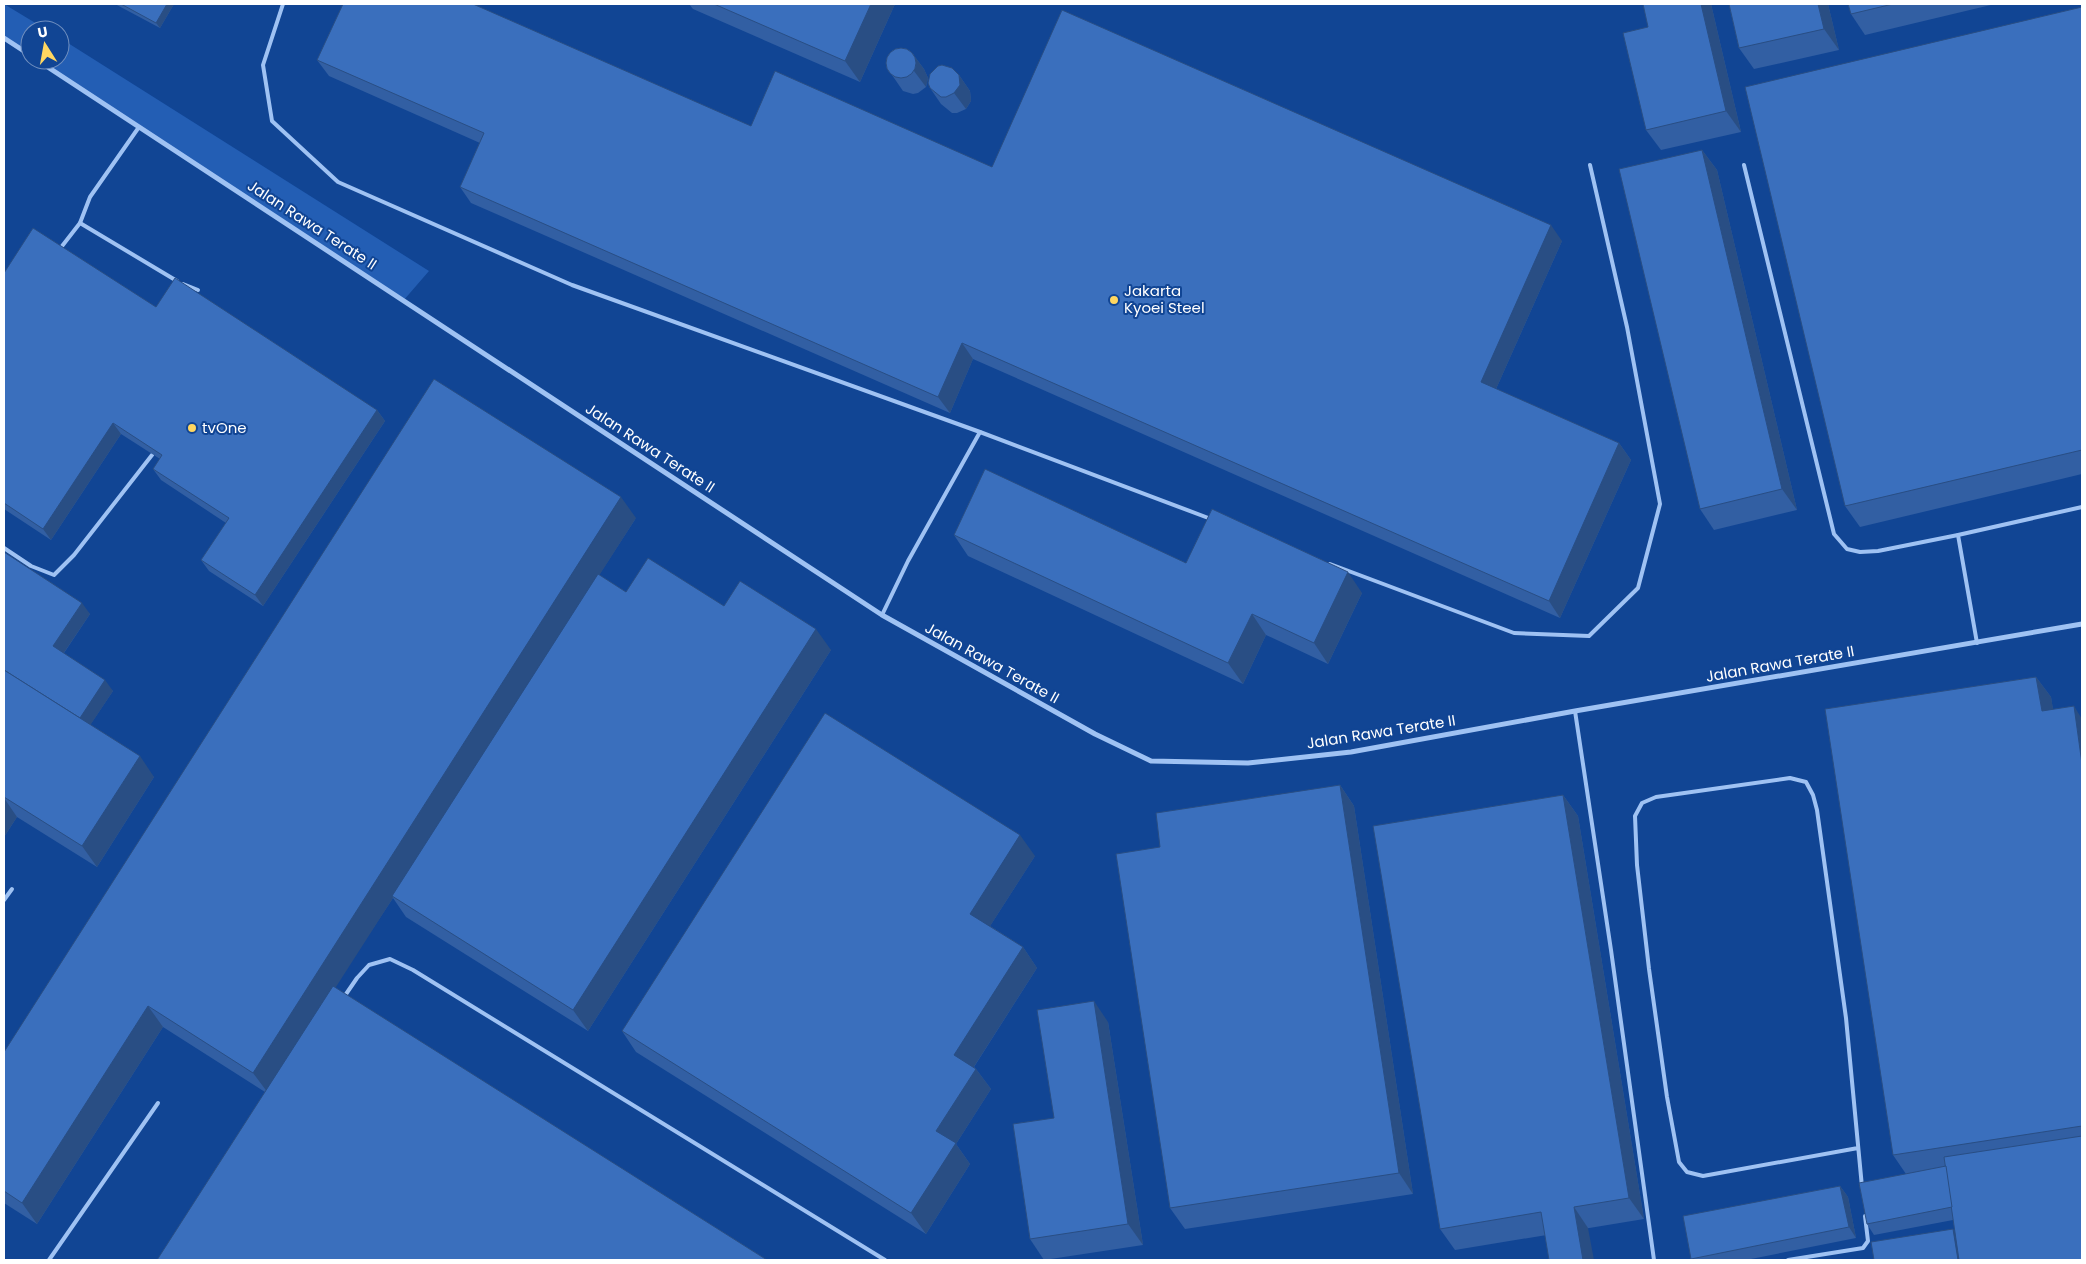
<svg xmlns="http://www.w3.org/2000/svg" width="2086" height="1264" font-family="Poppins,sans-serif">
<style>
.green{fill:#235eb4}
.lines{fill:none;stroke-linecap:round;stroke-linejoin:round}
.lane{stroke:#9fc2f3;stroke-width:4}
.street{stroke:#9fc2f3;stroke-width:5}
.wall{fill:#325fa3}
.shaded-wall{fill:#294e84}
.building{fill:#3a6fbd;stroke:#294e84}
.poi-dot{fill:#ffd761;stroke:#114594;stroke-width:2}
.labels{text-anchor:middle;stroke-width:4;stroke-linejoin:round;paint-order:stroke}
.street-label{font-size:15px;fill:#fff;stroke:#114594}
.poi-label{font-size:15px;fill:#fff;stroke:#114594;text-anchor:start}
</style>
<rect width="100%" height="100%" fill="#114594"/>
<g class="green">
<path d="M 4,4 L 47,30 L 30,30 L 30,55 L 4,38 Z"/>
<path d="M 60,38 L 429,271 L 403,301 L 38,60 L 60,60 Z"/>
</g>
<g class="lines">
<g class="lane">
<path d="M 283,4 L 263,65 L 272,121 L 338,182 L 572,285 L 980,432 L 1211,519"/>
<path d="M 1744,165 L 1834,534 L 1847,549 L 1860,552 L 1878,551 L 1958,535 L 2082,507"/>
<path d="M 80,223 L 177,281"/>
<path d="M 59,250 L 80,223 L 90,197 L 139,127"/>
<path d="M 183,284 L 198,290"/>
<path d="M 1958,535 L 1977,643"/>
<path d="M 4,548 L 31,566 L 54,575 L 74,555 L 152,455"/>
<path d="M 1330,564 L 1514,633 L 1589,636 L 1638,588 L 1660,504 L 1627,327 L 1590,165"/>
<path d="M 882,615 L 908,561 L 980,432"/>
<path d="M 1575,711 L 1611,950 L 1654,1260"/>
<path d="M 4,900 L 12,889"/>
<path d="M 344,997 L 357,978 L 369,965 L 390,959 L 413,970 L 885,1260"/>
<path d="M 1858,1148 L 1703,1176 L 1687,1172 L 1679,1162 L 1667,1097 L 1649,969 L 1637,865 L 1635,816 L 1642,803 L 1656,797 L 1790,778 L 1806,782 L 1813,795 L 1817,810 L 1846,1018 L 1862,1187"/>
<path d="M 49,1260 L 158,1103"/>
<path d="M 1788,1260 L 1863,1248 L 1868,1241 L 1865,1216"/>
</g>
<g class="street">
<path d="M 4,38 L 30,55"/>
<path d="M 37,60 L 882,615 L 1095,734 L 1151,761 L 1248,763 L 1351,752 L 1575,711 L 2082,624"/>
</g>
</g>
<g class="wall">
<path d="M 115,4 L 174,4 L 160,28 Z"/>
<path d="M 689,4 L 895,4 L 860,82 L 693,9 Z"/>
<path d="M 1711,4 L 1741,132 L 1661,150 L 1646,130 L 1648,27 Z"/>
<path d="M 1729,4 L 1828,4 L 1839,50 L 1754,69 L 1739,48 Z"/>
<path d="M 1848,4 L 1995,4 L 1865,35 L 1851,14 Z"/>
<path d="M 2082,7 L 2082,474 L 1860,527 L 1845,506 Z"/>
<path d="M 912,53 L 924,69 L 928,78 L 926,87 L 918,93 L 913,94 L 903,91 L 892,75 Z"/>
<path d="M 317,60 L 751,126 L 992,167 L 1562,241 L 1496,389 L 1619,443 L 1631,460 L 1560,618 L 973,359 L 950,413 L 471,203 L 460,187 L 480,143 L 329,76 Z"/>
<path d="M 959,75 L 970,91 L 971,101 L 966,109 L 957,113 L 952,113 L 941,104 L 930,88 Z"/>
<path d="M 1702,150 L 1717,170 L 1797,510 L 1714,530 L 1700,509 Z"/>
<path d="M 4,273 L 156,307 L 377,410 L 385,421 L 263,606 L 209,571 L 201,560 L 226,523 L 161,480 L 153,469 L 160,459 L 121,434 L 51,540 L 4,509 Z"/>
<path d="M 636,518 L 599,575 L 626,592 L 724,606 L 831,650 L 588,1031 L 406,917 L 393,898 L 265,1092 L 163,1027 L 37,1224 L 4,1203 L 4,1052 Z"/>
<path d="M 954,535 L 1186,563 L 1362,593 L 1328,664 L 1266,635 L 1243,684 L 968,556 Z"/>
<path d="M 4,552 L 90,614 L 64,653 L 113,691 L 90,725 L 154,777 L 97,867 L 17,817 L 4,837 Z"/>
<path d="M 2036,677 L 2051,697 L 2053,710 L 2082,719 L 2082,1260 L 1955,1232 L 1953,1220 L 1874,1235 L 1867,1224 L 1906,1174 L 1893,1155 Z"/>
<path d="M 1340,785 L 1354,806 L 1413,1194 L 1185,1229 L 1170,1208 L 1160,847 Z"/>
<path d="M 1563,795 L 1578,816 L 1644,1219 L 1455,1250 L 1440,1229 Z"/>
<path d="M 1035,856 L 990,926 L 1023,947 L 1037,968 L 974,1067 L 976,1069 L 991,1089 L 956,1144 L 970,1164 L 926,1234 L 636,1052 L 622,1031 Z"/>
<path d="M 1108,1022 L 1143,1245 L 1044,1260 L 1030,1239 L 1054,1118 Z"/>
<path d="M 1840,1186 L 1848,1197 L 1856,1238 L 1746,1260 L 1692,1260 L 1691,1259 Z"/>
</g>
<g class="shaded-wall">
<path d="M 167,4 L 174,4 L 160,28 L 156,23 Z"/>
<path d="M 871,4 L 895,4 L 860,82 L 845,61 Z"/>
<path d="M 1701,4 L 1711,4 L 1741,132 L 1726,111 Z"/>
<path d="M 1818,4 L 1828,4 L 1839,50 L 1824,29 Z"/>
<path d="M 912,53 L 924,69 L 928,78 L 926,87 L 914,71 Z"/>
<path d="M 959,75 L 970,91 L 971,101 L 966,109 L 954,93 Z"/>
<path d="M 1702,150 L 1717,170 L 1797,510 L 1782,489 Z"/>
<path d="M 1551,225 L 1562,241 L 1492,398 L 1481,382 Z"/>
<path d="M 962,343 L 973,359 L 950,413 L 938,397 Z"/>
<path d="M 377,410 L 385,421 L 263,606 L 255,595 Z"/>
<path d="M 113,423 L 121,434 L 51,540 L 43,529 Z"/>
<path d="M 1619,443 L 1631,460 L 1560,618 L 1549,601 Z"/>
<path d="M 621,497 L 636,518 L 393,897 L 392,896 L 393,898 L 268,1093 L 253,1073 Z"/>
<path d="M 1348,572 L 1362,593 L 1328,664 L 1314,643 Z"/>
<path d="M 82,603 L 90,614 L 61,657 L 53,646 Z"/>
<path d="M 1252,614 L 1266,635 L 1243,684 L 1228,663 Z"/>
<path d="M 816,629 L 831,650 L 588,1031 L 573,1010 Z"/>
<path d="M 2036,677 L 2051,697 L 2057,732 L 2042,711 Z"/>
<path d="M 105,680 L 113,691 L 87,730 L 79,719 Z"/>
<path d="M 2074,706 L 2082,719 L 2082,764 Z"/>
<path d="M 140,756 L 154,777 L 97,867 L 82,846 Z"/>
<path d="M 1340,785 L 1354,806 L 1413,1194 L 1399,1173 Z"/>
<path d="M 1563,795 L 1578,816 L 1644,1219 L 1629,1198 Z"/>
<path d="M 4,798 L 17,817 L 4,837 Z"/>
<path d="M 1020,835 L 1035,856 L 985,934 L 970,914 Z"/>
<path d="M 1023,947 L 1037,968 L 968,1076 L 954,1055 Z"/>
<path d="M 1094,1001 L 1108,1022 L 1143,1245 L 1128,1224 Z"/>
<path d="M 148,1006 L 163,1027 L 37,1224 L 22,1203 Z"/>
<path d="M 976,1069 L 991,1089 L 956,1144 L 970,1164 L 926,1234 L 911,1213 L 936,1131 Z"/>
<path d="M 1840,1186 L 1848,1197 L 1856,1238 L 1849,1227 Z"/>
<path d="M 1574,1207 L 1588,1228 L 1594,1260 L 1583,1260 Z"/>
<path d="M 1953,1229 L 1968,1250 L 1969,1260 L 1958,1260 Z"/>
</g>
<g class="building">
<path d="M 121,4 L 167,4 L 156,23 Z"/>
<path d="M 343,4 L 473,4 L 751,126 L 775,71 L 992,167 L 1062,10 L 1551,225 L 1481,382 L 1619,443 L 1549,601 L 962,343 L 938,397 L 460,187 L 484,133 L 317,60 Z"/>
<path d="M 714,4 L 871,4 L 845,61 Z"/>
<path d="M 1643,4 L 1701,4 L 1726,111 L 1646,130 L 1623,33 L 1648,27 Z"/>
<path d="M 1729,4 L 1818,4 L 1824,29 L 1739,48 Z"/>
<path d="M 1848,4 L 1893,4 L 1851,14 Z"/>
<path d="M 2082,7 L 2082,450 L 1845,506 L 1745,87 Z"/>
<circle cx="901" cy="63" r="15"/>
<path d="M 942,65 L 952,68 L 959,75 L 960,85 L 954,93 L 946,97 L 941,97 L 930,88 L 928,83 L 930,74 L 938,66 Z"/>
<path d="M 1702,150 L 1782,489 L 1700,509 L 1619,169 Z"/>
<path d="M 33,228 L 156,307 L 175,278 L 377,410 L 255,595 L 201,560 L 229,518 L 153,469 L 162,455 L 113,423 L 43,529 L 4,503 L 4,273 Z"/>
<path d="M 434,379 L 621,497 L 253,1073 L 148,1006 L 22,1203 L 4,1191 L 4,1052 Z"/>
<path d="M 985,469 L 1186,563 L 1212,509 L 1348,572 L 1314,643 L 1252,614 L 1228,663 L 954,535 Z"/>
<path d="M 4,552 L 82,603 L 53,646 L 105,680 L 80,718 L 4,670 Z"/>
<path d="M 648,558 L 724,606 L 740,581 L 816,629 L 573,1010 L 392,896 L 598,574 L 626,592 Z"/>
<path d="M 4,670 L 140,756 L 82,846 L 4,797 Z"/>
<path d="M 2036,677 L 2042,711 L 2074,706 L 2082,764 L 2082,1126 L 1893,1155 L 1825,709 Z"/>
<path d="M 825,713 L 1020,835 L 970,914 L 1023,947 L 954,1055 L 976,1069 L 936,1131 L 956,1143 L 911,1213 L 622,1031 Z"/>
<path d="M 1340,785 L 1399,1173 L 1170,1208 L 1116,854 L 1160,847 L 1156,813 Z"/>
<path d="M 1563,795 L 1629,1198 L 1574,1207 L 1583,1260 L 1549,1260 L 1541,1212 L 1440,1229 L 1373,826 Z"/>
<path d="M 333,986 L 767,1260 L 157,1260 Z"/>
<path d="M 1094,1001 L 1128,1224 L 1030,1239 L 1013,1124 L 1054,1118 L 1037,1010 Z"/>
<path d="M 2082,1136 L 2082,1260 L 1959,1260 L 1944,1157 Z"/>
<path d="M 1946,1166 L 1952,1207 L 1867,1224 L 1859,1183 Z"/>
<path d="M 1840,1186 L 1849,1227 L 1691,1259 L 1683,1216 Z"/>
<path d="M 1953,1229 L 1958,1260 L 1874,1260 L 1871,1242 Z"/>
</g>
<g class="poi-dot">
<circle cx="1114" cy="300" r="5"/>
<circle cx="192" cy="428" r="5"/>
</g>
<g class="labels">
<g class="street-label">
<text transform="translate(312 225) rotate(33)" y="5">Jalan Rawa Terate II</text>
<text transform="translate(650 448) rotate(33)" y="5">Jalan Rawa Terate II</text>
<text transform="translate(992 663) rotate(29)" y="5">Jalan Rawa Terate II</text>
<text transform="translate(1780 664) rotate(-10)" y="5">Jalan Rawa Terate II</text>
<text transform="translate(1381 732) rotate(-9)" y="5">Jalan Rawa Terate II</text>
</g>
<g class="poi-label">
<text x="1124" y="296">Jakarta<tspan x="1124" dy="17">Kyoei Steel</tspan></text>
<text x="202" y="433">tvOne</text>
</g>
</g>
<rect width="2086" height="1264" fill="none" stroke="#ffffff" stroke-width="10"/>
<g transform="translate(45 45) rotate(349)"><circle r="24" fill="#114594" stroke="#708fbf"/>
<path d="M0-4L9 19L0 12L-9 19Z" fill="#ffd761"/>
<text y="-8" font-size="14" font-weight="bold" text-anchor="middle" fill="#ffffff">U</text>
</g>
</svg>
